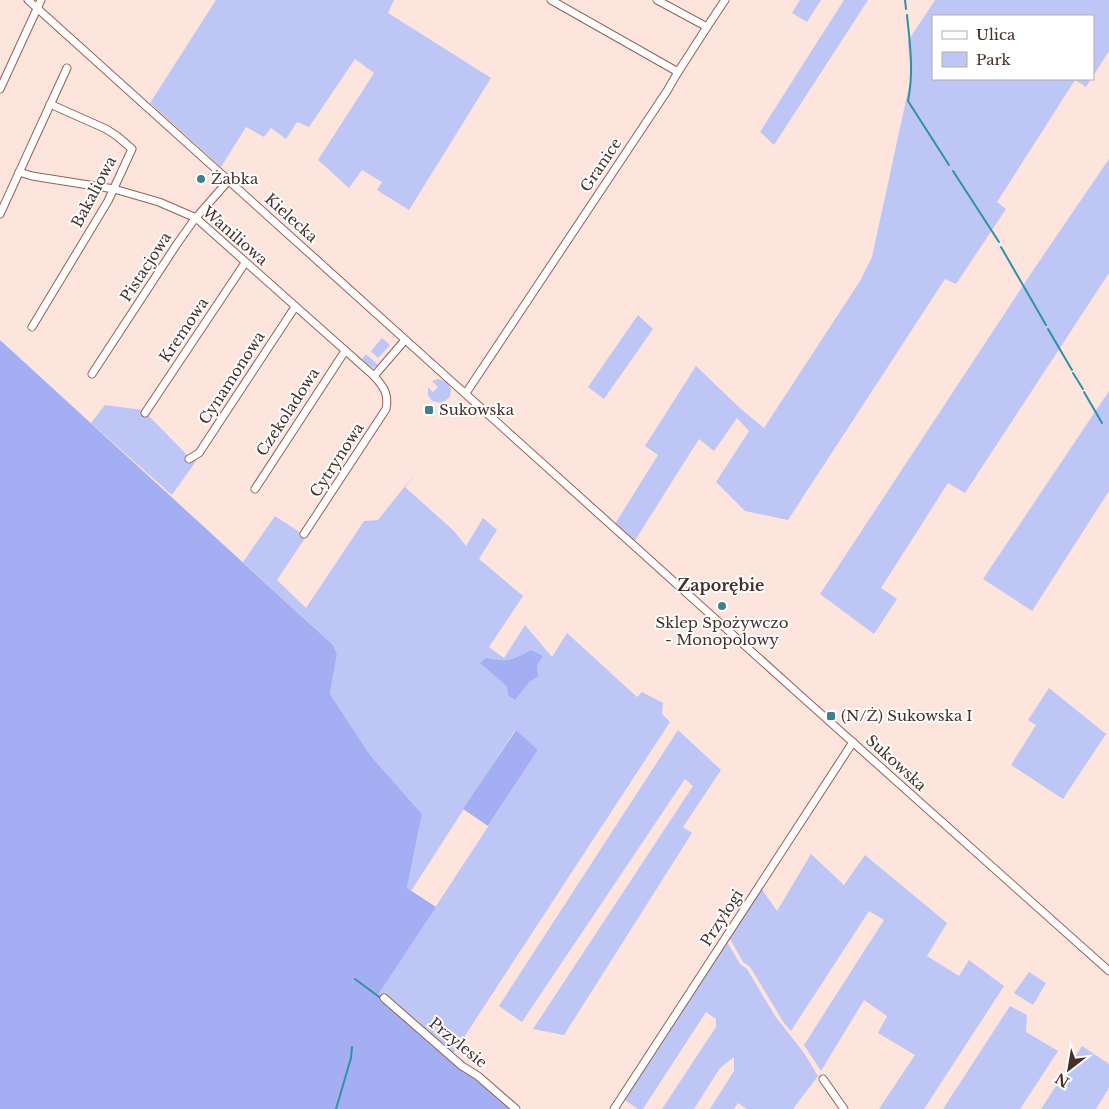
<svg xmlns="http://www.w3.org/2000/svg" width="1109" height="1109" font-family="'Libre Baskerville',serif">
<style>
.green{fill:#bec6f6}
.forest{fill:#a3aef3}
.lines{fill:none;stroke-linecap:round;stroke-linejoin:round}
.stream{stroke:#2f91a5;stroke-width:2}
.minor-casing{stroke:#956051;stroke-width:9}
.minor{stroke:#fff;stroke-width:7}
.poi-dot{fill:#3d8091;stroke:#fff;stroke-width:2}
.labels{text-anchor:middle;stroke-width:4;stroke-linejoin:round;paint-order:stroke}
.street-label{font-size:15px;fill:#473029;stroke:#fff}
.poi-label{font-size:15px;fill:#473029;stroke:#fff;text-anchor:start}
.neighbourhood-label{font-size:16px;font-weight:bold;fill:#473029;stroke:#fff}
</style>
<rect width="100%" height="100%" fill="#fde4dd"/>
<g class="green">
<path d="M 216,0 L 394,0 L 388,13 L 491,78 L 409,210 L 377,190 L 382,182 L 362,170 L 349,188 L 318,160 L 374,73 L 355,59 L 309,127 L 297,122 L 286,139 L 271,128 L 264,137 L 246,127 L 221,167 L 150,103 Z"/>
<path d="M 800,0 L 821,0 L 807,22 L 792,13 Z"/>
<path d="M 844,0 L 868,0 L 774,145 L 760,132 Z"/>
<path d="M 935,0 L 1109,0 L 1109,51 L 1093,76 L 1093,16 L 933,16 L 933,79 L 1091,79 L 1086,87 L 1075,80 L 997,202 L 1006,209 L 956,284 L 945,279 L 788,520 L 745,511 L 716,482 L 749,431 L 737,418 L 714,451 L 699,439 L 634,542 L 615,524 L 658,455 L 645,446 L 696,366 L 742,410 L 764,428 L 860,281 L 872,257 L 911,77 L 908,41 Z"/>
<path d="M 1109,159 L 1109,273 L 965,493 L 948,483 L 881,588 L 897,599 L 874,634 L 820,594 L 1034,269 Z"/>
<path d="M 638,315 L 653,329 L 604,399 L 588,387 Z"/>
<path d="M 382,338 L 390,345 L 378,358 L 371,351 Z"/>
<path d="M 366,354 L 378,365 L 373,368 L 361,360 Z"/>
<path d="M 438,379 L 447,382 L 451,389 L 450,397 L 442,403 L 432,401 L 428,395 L 428,387 L 433,392 L 438,387 L 432,381 Z"/>
<path d="M 1109,391 L 1109,491 L 1032,611 L 983,579 Z"/>
<path d="M 105,405 L 143,410 L 186,454 L 196,461 L 172,495 L 91,423 Z"/>
<path d="M 417,471 L 405,487 L 454,531 L 466,546 L 483,518 L 497,530 L 479,559 L 523,596 L 489,647 L 504,658 L 525,625 L 552,657 L 567,633 L 637,697 L 642,692 L 663,703 L 662,714 L 670,722 L 453,1054 L 449,1056 L 378,995 L 538,750 L 515,730 L 411,891 L 407,888 L 422,814 L 370,755 L 330,694 L 337,654 L 333,645 L 243,562 L 275,516 L 301,533 L 305,538 L 277,580 L 306,608 L 364,521 L 378,520 Z"/>
<path d="M 1049,688 L 1106,734 L 1063,799 L 1011,765 L 1036,725 L 1028,720 Z"/>
<path d="M 678,730 L 721,770 L 683,827 L 692,833 L 564,1035 L 533,1029 L 693,786 L 685,779 L 522,1022 L 499,1006 Z"/>
<path d="M 811,854 L 844,885 L 865,855 L 947,923 L 927,956 L 959,976 L 969,960 L 1004,986 L 924,1109 L 879,1109 L 915,1055 L 878,1033 L 887,1016 L 864,1000 L 821,1071 L 804,1045 L 884,920 L 869,911 L 791,1031 L 784,1023 L 750,967 L 743,962 L 729,937 L 761,888 L 777,911 Z"/>
<path d="M 726,940 L 740,964 L 747,969 L 775,1016 L 804,1053 L 818,1076 L 793,1109 L 747,1109 L 738,1103 L 734,1109 L 710,1109 L 734,1071 L 734,1057 L 720,1068 L 694,1109 L 662,1109 L 716,1027 L 716,1019 L 706,1012 L 643,1109 L 638,1109 L 623,1099 Z"/>
<path d="M 1029,972 L 1046,983 L 1033,1005 L 1014,993 Z"/>
<path d="M 1010,1006 L 1027,1015 L 1026,1032 L 1058,1051 L 1020,1109 L 943,1109 Z"/>
<path d="M 1082,1046 L 1109,1064 L 1109,1088 L 1096,1109 L 1041,1109 Z"/>
</g>
<g class="forest">
<path d="M 0,340 L 333,645 L 337,654 L 330,694 L 370,755 L 422,814 L 407,888 L 436,907 L 378,995 L 512,1109 L 0,1109 Z"/>
<path d="M 531,650 L 543,656 L 537,665 L 538,676 L 528,683 L 515,700 L 508,695 L 507,686 L 480,663 L 486,658 C 507,662 512,661 531,650 Z"/>
<path d="M 516,730 L 538,750 L 488,826 L 463,809 Z"/>
</g>
<g class="lines">
<g class="stream">
<path d="M 905,0 L 906,9"/>
<path d="M 907,15 C 910,45 914,71 908,101 L 949,165"/>
<path d="M 953,171 L 999,242"/>
<path d="M 1001,247 L 1046,325"/>
<path d="M 1048,329 L 1072,370"/>
<path d="M 1073,373 L 1083,389"/>
<path d="M 1084,392 L 1102,423"/>
<path d="M 355,979 L 382,999"/>
<path d="M 336,1109 L 351,1058 L 352,1047"/>
</g>
<defs>
<g id="minor">
<path d="M 28,0 L 801,696 L 1109,971"/>
<path d="M 657,0 L 707,27 L 678,72"/>
<path d="M 707,27 L 725,0"/>
<path d="M 0,89 L 41,0"/>
<path d="M 19,172 L 32,176 L 114,189 L 159,202 L 196,218 L 374,376 C 384,387 389,394 386,409 L 304,534"/>
<path d="M 0,214 L 67,68"/>
<path d="M 32,327 L 108,201 L 132,149 L 117,136 L 106,129 L 50,104"/>
<path d="M 92,374 L 177,244 L 194,220 L 229,180"/>
<path d="M 374,376 L 405,340"/>
<path d="M 466,393 L 667,91 L 678,72 L 551,0"/>
<path d="M 145,413 L 245,263"/>
<path d="M 189,459 L 199,453 L 295,307"/>
<path d="M 255,489 L 345,351"/>
<path d="M 384,998 L 462,1066 L 478,1076 L 516,1109"/>
<path d="M 823,1079 L 844,1109"/>
<path d="M 614,1109 L 853,742"/>
</g>
</defs>
<use href="#minor" class="minor-casing"/>
<use href="#minor" class="minor"/>
</g>
<g class="poi-dot">
<circle cx="201" cy="179" r="5"/>
<rect x="424" y="405" width="10" height="10" rx="2.5"/>
<circle cx="722" cy="606" r="5"/>
<rect x="826" y="711" width="10" height="10" rx="2.5"/>
</g>
<g class="labels">
<g class="street-label">
<text transform="translate(601 165) rotate(-56)" y="5">Granice</text>
<text transform="translate(94 192) rotate(-62)" y="5">Bakaliowa</text>
<text transform="translate(291 218) rotate(42)" y="5">Kielecka</text>
<text transform="translate(235 236) rotate(41)" y="5">Waniliowa</text>
<text transform="translate(146 267) rotate(-57)" y="5">Pistacjowa</text>
<text transform="translate(184 330) rotate(-56)" y="5">Kremowa</text>
<text transform="translate(232 378) rotate(-57)" y="5">Cynamonowa</text>
<text transform="translate(288 412) rotate(-57)" y="5">Czekoladowa</text>
<text transform="translate(337 460) rotate(-57)" y="5">Cytrynowa</text>
<text transform="translate(896 763) rotate(42)" y="5">Sukowska</text>
<text transform="translate(722 918) rotate(-57)" y="5">Przyłogi</text>
<text transform="translate(458 1043) rotate(39)" y="5">Przylesie</text>
</g>
<g class="poi-label">
<text x="211" y="184">Żabka</text>
<text x="439" y="415">Sukowska</text>
<text x="722" y="628" text-anchor="middle">Sklep Spożywczo<tspan x="722" dy="17">- Monopolowy</tspan></text>
<text x="841" y="721">(N/Ż) Sukowska I</text>
</g>
<g class="neighbourhood-label">
<text x="721" y="591">Zaporębie</text>
</g>
</g>
<rect x="932" y="15" width="162" height="65" fill="#ffffff" stroke="#b5aca9"/>
<rect x="942" y="31" width="25" height="8" fill="#ffffff" stroke="#b5aca9"/>
<text x="976" y="40" font-size="15" fill="#473029">Ulica</text>
<rect x="942" y="52" width="25" height="15" fill="#bec6f6" stroke="#b5aca9"/>
<text x="976" y="65" font-size="15" fill="#473029">Park</text>
<g transform="translate(1069 1069) rotate(211)" stroke="#ffffff" stroke-width="4" paint-order="stroke">
<path d="M0-4L9 19L0 12L-9 19Z" fill="#473029"/>
<text y="-8" font-size="14" font-weight="bold" text-anchor="middle" fill="#473029">N</text>
</g>
</svg>
